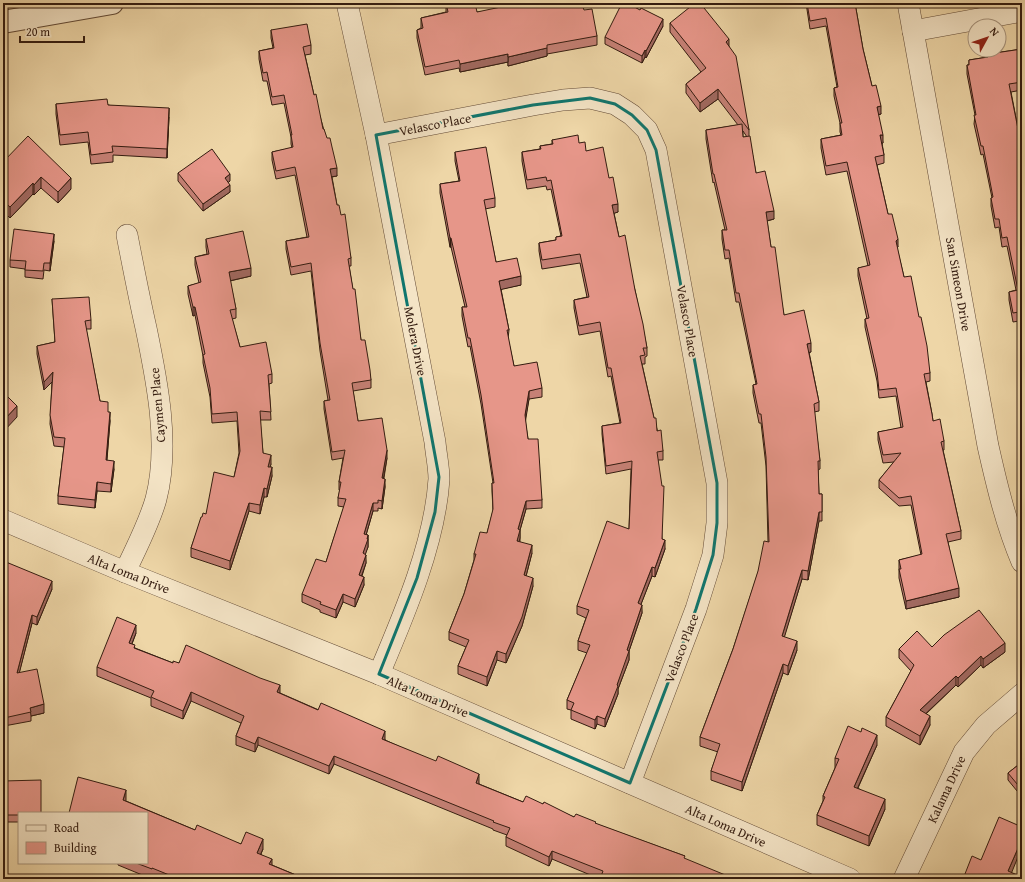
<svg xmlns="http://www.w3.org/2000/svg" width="1025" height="882" font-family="'Gentium Book Plus',serif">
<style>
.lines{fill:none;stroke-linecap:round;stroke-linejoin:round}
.minor-casing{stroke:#624a36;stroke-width:22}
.tertiary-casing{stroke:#624a36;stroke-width:24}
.minor{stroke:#f4e4c6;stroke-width:21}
.tertiary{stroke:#f4e4c6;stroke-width:22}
.wall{fill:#c68176;stroke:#341c10;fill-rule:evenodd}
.shaded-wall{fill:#a16960;stroke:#341c10}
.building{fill:#e69689;stroke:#341c10}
.marked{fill:none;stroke:#0f766e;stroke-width:3;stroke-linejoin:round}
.labels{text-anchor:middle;stroke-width:4;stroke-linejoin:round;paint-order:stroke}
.street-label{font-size:13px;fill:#341c10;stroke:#f4e4c6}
</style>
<rect width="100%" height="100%" fill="#eed6a7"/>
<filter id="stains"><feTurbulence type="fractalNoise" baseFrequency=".005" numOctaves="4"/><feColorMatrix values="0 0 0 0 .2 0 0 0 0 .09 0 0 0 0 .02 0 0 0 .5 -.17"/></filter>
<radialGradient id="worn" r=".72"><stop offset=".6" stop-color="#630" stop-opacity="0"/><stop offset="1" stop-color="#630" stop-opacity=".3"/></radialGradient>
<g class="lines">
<defs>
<g id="minor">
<path d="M 347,3 L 376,135 L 435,442 C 436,454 439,467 439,479 C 435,543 404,615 379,674"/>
<path d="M 908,3 L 988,446 C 997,486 1006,524 1022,562"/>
<path d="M 913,31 L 1022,11"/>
<path d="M 376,135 L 533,105 L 563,100 L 590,98 L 615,104 L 632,115 L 647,130 L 656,150 L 717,483 L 717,523 L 713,555 L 696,609 L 630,783"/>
<path d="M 3,520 L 125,572 L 379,674 L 850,879"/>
<path d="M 125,572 C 136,548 149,524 156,499 C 170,445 157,381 146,328 C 139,297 133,266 127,235"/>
<path d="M 904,879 L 964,752 L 986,725 L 1022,694"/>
</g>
<path id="tertiary" d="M 3,22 L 112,3"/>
</defs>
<use href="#minor" class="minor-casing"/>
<use href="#tertiary" class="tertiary-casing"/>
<use href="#minor" class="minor"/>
<use href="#tertiary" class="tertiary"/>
</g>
<g class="wall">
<path d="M 446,3 L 477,12 L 567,5 L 584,10 L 597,36 L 597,45 L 547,54 L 547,56 L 508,66 L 508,62 L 460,72 L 459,68 L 425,75 L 417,38 L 417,30 L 421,28 L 421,18 L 446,12 Z"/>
<path d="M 806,3 L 855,3 L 863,49 L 872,86 L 881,114 L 878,115 L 883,143 L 882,143 L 884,155 L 884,163 L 877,165 L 888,214 L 898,247 L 897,248 L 904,277 L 930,373 L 930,381 L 926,382 L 932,414 L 933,421 L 944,441 L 944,450 L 943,450 L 961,531 L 961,539 L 948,542 L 959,597 L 906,609 L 899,578 L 899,560 L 921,555 L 911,505 L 899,506 L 879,488 L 879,480 L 894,462 L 883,463 L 878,440 L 878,432 L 901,428 L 896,396 L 879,398 L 877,381 L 865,327 L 865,319 L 867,319 L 858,276 L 858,268 L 868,266 L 847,171 L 826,175 L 821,148 L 821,139 L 841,135 L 840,132 L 840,123 L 834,96 L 834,88 L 837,87 L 826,26 L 810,29 Z"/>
<path d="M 670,23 L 729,46 L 749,130 L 749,136 L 756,173 L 774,219 L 767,221 L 771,247 L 784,315 L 811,352 L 809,352 L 819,402 L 819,411 L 814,412 L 820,461 L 820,469 L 818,470 L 819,494 L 822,494 L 822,521 L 819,521 L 808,580 L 802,579 L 784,637 L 797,650 L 788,675 L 783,673 L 742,791 L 711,780 L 711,771 L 718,752 L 700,746 L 700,737 L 733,649 L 768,542 L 766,466 L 761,423 L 759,423 L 753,393 L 753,385 L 756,384 L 739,302 L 736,302 L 729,258 L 725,259 L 722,239 L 722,230 L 725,230 L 714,182 L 713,183 L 706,139 L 706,130 L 738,125 L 718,99 L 700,112 L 686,93 L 686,84 L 701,72 L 670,32 ZM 743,131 L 747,137 L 743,137 Z"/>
<path d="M 663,26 L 646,58 L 645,57 L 642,63 L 605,44 L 605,37 Z"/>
<path d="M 271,30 L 311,45 L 311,54 L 305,55 L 314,95 L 337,176 L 332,177 L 337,205 L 351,258 L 351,266 L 349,266 L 361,340 L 371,380 L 371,388 L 353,391 L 358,421 L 387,458 L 384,478 L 385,487 L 382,509 L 378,508 L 378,511 L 373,511 L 366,535 L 368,535 L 368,547 L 365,554 L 366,563 L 362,576 L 364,585 L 355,607 L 343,602 L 336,618 L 320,612 L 320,610 L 302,602 L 302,594 L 326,562 L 344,507 L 338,506 L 338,498 L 340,490 L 339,490 L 339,482 L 343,458 L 332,460 L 324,409 L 324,401 L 328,400 L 320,351 L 311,271 L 291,275 L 286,249 L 286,241 L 307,237 L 295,175 L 276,179 L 272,160 L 272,152 L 292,148 L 291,144 L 291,137 L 284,103 L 272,105 L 267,81 L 263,81 L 259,59 L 259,51 L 273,48 L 271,38 Z"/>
<path d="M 1022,49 L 1022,90 L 1011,92 L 1022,149 L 1022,338 L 1019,321 L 1013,322 L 1009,300 L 1009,292 L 1016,290 L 1007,246 L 1002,247 L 999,227 L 995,228 L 991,206 L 991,198 L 992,198 L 983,154 L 981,155 L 974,124 L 975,115 L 967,74 L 967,65 L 969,65 L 969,60 L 988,57 L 988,54 Z"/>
<path d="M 56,104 L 108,105 L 169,117 L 167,158 L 113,155 L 113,162 L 91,164 L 88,142 L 60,145 L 56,114 Z"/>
<path d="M 552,140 L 579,143 L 609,178 L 618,212 L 614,213 L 619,237 L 635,290 L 647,348 L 647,356 L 645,357 L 645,364 L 642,364 L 654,418 L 663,451 L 663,460 L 658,460 L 662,539 L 665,549 L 655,577 L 652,576 L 641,604 L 642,613 L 629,651 L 629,660 L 618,689 L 618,694 L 605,727 L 597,724 L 595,729 L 571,719 L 571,710 L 567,709 L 567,700 L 587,653 L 578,650 L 578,641 L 586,618 L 577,614 L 577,606 L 629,529 L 631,469 L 606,474 L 602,434 L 602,426 L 620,423 L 611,376 L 608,377 L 600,331 L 579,335 L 574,308 L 574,300 L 587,297 L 580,263 L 542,269 L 539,251 L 539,243 L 556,240 L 556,237 L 561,236 L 551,189 L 547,190 L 546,186 L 527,189 L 522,161 L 522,152 L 540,149 L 540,146 L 552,144 Z"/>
<path d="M 455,152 L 495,198 L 495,207 L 485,209 L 496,262 L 521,285 L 501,289 L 509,330 L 508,339 L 514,366 L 542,388 L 542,397 L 529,399 L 525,420 L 528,439 L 542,500 L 542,508 L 526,509 L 520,530 L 520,542 L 532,553 L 526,576 L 533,586 L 522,626 L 506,663 L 497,660 L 487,686 L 458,674 L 458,666 L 466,647 L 449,640 L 449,632 L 464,594 L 474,560 L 474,554 L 487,533 L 493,511 L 492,491 L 492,483 L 493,483 L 481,404 L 470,346 L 468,347 L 466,337 L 462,316 L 462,307 L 465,307 L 451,247 L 450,247 L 440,193 L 440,184 L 459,181 L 455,161 Z"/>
<path d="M 3,162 L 71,189 L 58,203 L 41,188 L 34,195 L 33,194 L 10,218 L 3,211 Z"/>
<path d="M 178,173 L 230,181 L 228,182 L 230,192 L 203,211 L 178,181 Z"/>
<path d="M 206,239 L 251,276 L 230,281 L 236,309 L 236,318 L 232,319 L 240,347 L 272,374 L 272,383 L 269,384 L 271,420 L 260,420 L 263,453 L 271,464 L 270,467 L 272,476 L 267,497 L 264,497 L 260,514 L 249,511 L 230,570 L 191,557 L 191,548 L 202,517 L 206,514 L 234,477 L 239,453 L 237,421 L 212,423 L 210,397 L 203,363 L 203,356 L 195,315 L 193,316 L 188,294 L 188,286 L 199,283 L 195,265 L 195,257 L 207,254 L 206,247 Z"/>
<path d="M 54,241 L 50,271 L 44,270 L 43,279 L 25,277 L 25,269 L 10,267 L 10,260 Z"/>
<path d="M 52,299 L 91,320 L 91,329 L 86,329 L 100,401 L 108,412 L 110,421 L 107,460 L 114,469 L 111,492 L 97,491 L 95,508 L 58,504 L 58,496 L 64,447 L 54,446 L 50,424 L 52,381 L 44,390 L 37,354 L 37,346 L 55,342 Z"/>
<path d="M 3,570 L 52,589 L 37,625 L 32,623 L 19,673 L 44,713 L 31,716 L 31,721 L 4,726 L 3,723 Z"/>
<path d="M 136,633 L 132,644 L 135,648 L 173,663 L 179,663 L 280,693 L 385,739 L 385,740 L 479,783 L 479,784 L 523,802 L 543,804 L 574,817 L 596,824 L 685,856 L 600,879 L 552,859 L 549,866 L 506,846 L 506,837 L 507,835 L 493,830 L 493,829 L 334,764 L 329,774 L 258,745 L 255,752 L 236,745 L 236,736 L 241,723 L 191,701 L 183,719 L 151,706 L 151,698 L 97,676 L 97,667 Z"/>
<path d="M 932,647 L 1005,652 L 983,668 L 981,665 L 958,687 L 956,685 L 926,714 L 930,725 L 920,745 L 886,726 L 886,717 L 911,671 L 899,658 L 899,649 Z"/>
<path d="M 877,745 L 858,788 L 885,809 L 869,846 L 817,825 L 817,815 L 823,801 L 823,796 L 835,768 L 835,758 Z"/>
<path d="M 1022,762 L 1022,797 L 1008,780 L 1008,773 Z"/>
<path d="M 3,781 L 19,813 L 19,822 L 3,822 Z"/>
<path d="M 126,801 L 195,830 L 241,844 L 263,849 L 261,854 L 272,865 L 303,878 L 311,879 L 157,879 L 152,877 L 152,879 L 118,865 L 118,863 L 147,863 Z"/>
</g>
<g class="shaded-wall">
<path d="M 663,19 L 663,26 L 646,58 L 646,51 Z"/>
<path d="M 729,39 L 729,49 L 726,42 Z"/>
<path d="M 547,48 L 547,56 L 508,66 L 508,57 Z"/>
<path d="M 645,50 L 645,57 L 642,63 L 642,56 Z"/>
<path d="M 508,54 L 508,62 L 460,72 L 460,64 Z"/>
<path d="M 718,89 L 718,99 L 700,112 L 700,103 Z"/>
<path d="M 881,106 L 881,114 L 877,115 L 877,107 Z"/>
<path d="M 169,108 L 169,117 L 167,158 L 167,149 Z"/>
<path d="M 880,135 L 883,135 L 883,143 L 880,144 Z"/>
<path d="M 337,168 L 337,176 L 330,177 L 330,169 Z"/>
<path d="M 230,174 L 230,181 L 225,185 L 225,178 Z"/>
<path d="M 41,177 L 41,188 L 34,195 L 34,185 Z"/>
<path d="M 71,178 L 71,189 L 58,203 L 58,192 Z"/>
<path d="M 33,183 L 33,194 L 10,218 L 10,207 Z"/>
<path d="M 230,185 L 230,192 L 203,211 L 203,204 Z"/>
<path d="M 618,204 L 618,212 L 612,214 L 612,205 Z"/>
<path d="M 774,211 L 774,219 L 766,221 L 766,212 Z"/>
<path d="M 54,234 L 54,241 L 50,271 L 50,263 Z"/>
<rect x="450" y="238" width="1" height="9"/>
<path d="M 898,239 L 898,247 L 896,249 L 896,241 Z"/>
<path d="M 251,268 L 251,276 L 229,281 L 229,272 Z"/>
<path d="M 521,276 L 521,285 L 499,290 L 499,281 Z"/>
<path d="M 193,307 L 195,307 L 195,315 L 193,316 Z"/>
<path d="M 811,343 L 811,352 L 807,353 L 807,344 Z"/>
<path d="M 53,372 L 53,381 L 44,390 L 44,382 Z"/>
<path d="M 529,391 L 529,399 L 525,424 L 525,415 Z"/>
<path d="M 17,406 L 17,417 L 3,432 L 3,421 Z"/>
<path d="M 110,412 L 110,421 L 106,468 L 106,460 Z"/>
<path d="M 387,450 L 387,458 L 382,486 L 382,478 Z"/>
<path d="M 271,455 L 271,464 L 268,475 L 268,467 Z"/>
<path d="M 114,461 L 114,469 L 111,492 L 111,484 Z"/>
<path d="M 272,467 L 272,476 L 267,497 L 267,489 Z"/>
<path d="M 385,479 L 385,487 L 382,509 L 382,501 Z"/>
<path d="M 97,482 L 97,491 L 95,508 L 95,500 Z"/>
<path d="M 264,488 L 264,497 L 260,514 L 260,505 Z"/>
<path d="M 526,501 L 526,509 L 520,530 L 520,538 L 517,550 L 518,529 Z"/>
<path d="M 249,503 L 249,511 L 230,570 L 230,561 Z"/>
<path d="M 373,503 L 373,511 L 364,542 L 364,534 Z"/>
<path d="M 819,512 L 819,521 L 808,580 L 808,571 Z"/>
<path d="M 368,535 L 368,547 L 363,561 L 363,553 Z"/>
<path d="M 665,540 L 665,549 L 655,577 L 655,568 Z"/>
<path d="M 532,545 L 532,553 L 524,584 L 524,575 Z"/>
<path d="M 366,555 L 366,563 L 359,583 L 359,575 Z"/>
<path d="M 652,567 L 652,576 L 638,612 L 638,603 Z"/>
<path d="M 802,570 L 802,579 L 782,645 L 782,636 Z"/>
<path d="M 364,577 L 364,585 L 355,607 L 355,599 Z"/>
<path d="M 533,578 L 533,586 L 522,626 L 506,663 L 506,654 Z"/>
<path d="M 52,581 L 52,589 L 37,625 L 37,617 Z"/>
<path d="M 959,588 L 959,597 L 906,609 L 906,601 Z"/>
<path d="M 343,594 L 343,602 L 336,618 L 336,610 Z"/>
<path d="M 642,605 L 642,613 L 629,651 L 629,660 L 618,689 L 618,694 L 605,727 L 605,719 L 617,685 L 627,650 Z"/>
<path d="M 32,615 L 32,623 L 17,682 L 17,673 Z"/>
<path d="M 136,625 L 136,633 L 129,651 L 129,643 Z"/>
<path d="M 797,641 L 797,650 L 788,675 L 788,666 Z"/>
<path d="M 1005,643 L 1005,652 L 983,668 L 983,659 Z"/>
<path d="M 497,651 L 497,660 L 487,686 L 487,677 Z"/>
<path d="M 981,656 L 981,665 L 958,687 L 958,678 Z"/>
<path d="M 783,664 L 783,673 L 742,791 L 742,782 Z"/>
<path d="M 956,676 L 956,685 L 920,719 L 920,710 Z"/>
<path d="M 280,685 L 280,693 L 277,692 Z"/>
<path d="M 191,692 L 191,701 L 183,719 L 183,711 Z"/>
<path d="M 44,704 L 44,713 L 31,716 L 30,708 Z"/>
<path d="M 597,716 L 597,724 L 595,729 L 595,720 Z"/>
<path d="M 930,716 L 930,725 L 920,745 L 920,736 Z"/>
<path d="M 385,731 L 385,739 L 382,748 L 382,739 Z"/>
<path d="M 877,735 L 877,745 L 854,796 L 854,787 Z"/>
<path d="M 258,737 L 258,745 L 255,752 L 255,744 Z"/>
<path d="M 334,756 L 334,764 L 329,774 L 329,766 Z"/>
<path d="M 479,774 L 479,783 L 476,791 L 476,783 Z"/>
<path d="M 126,790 L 126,800 L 123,809 L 123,800 Z"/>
<path d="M 885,799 L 885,809 L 869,846 L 869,836 Z"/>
<path d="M 263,839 L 263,849 L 257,862 L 257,853 Z"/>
<path d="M 1022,839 L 1022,847 L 1009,879 L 1008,871 Z"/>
<path d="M 552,851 L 552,859 L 549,866 L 549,857 Z"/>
<path d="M 272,859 L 272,868 L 269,864 Z"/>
</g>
<g class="building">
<path d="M 446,3 L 475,3 L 477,12 L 520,3 L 566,3 L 567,5 L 582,3 L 584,10 L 592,9 L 597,36 L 547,45 L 547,48 L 508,57 L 508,54 L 460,64 L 459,60 L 425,67 L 417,30 L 423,28 L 421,18 L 448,12 Z"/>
<path d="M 622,3 L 627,3 L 640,10 L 641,8 L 663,19 L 646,51 L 645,50 L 642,56 L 605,37 Z"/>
<path d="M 695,3 L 700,3 L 729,39 L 726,42 L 736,56 L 749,130 L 718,89 L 700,103 L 686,84 L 706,68 L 670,23 Z"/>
<path d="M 807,3 L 855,3 L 863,49 L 872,86 L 876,85 L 881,106 L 877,107 L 883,135 L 880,135 L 884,155 L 875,157 L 888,214 L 892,214 L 898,239 L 896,241 L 904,277 L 911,276 L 919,317 L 921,317 L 927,346 L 930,373 L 924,374 L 932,414 L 933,421 L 940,419 L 944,441 L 941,442 L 961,531 L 946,534 L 959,588 L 906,601 L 899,569 L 901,569 L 899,560 L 922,554 L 911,496 L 899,498 L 879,480 L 901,453 L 883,455 L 878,432 L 903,427 L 896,388 L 879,390 L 877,372 L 865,319 L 869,318 L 858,268 L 870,265 L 847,162 L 826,166 L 821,139 L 842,135 L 840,123 L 842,123 L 834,88 L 838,87 L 826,18 L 810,21 Z"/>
<path d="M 307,24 L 311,45 L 303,47 L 314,95 L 316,94 L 323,129 L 324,129 L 327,138 L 330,138 L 332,147 L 337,168 L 330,169 L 337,205 L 339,205 L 341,215 L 345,214 L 351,258 L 348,259 L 353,289 L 355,289 L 361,340 L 365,340 L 370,370 L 371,380 L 352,383 L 358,421 L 382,418 L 387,450 L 382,478 L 385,479 L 382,501 L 378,500 L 378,503 L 373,503 L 364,534 L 368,535 L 367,539 L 368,539 L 363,553 L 366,555 L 359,575 L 364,577 L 355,599 L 343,594 L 336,610 L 320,604 L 321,602 L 302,594 L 316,559 L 326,562 L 346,499 L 338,498 L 341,482 L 339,482 L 345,450 L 332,452 L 324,401 L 330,400 L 320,343 L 311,263 L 291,267 L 286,241 L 309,237 L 295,167 L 276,171 L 272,152 L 293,147 L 291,135 L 292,135 L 284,95 L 272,97 L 267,72 L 263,73 L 259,51 L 274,48 L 271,30 Z"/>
<path d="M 1022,49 L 1022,82 L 1009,84 L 1022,149 L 1022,329 L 1019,312 L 1013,313 L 1009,292 L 1018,290 L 1007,237 L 1002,238 L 999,219 L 995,219 L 991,198 L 993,197 L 983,146 L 981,146 L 974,115 L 976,115 L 967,65 L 969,65 L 969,60 L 988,57 L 988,54 Z"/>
<path d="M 107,99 L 108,105 L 169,108 L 167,149 L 112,146 L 113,152 L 91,155 L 88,132 L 60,135 L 56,104 Z"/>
<path d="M 742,124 L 743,137 L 750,136 L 756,173 L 765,171 L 774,211 L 766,212 L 771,247 L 775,247 L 784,315 L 804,310 L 811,343 L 807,344 L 819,402 L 814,404 L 820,461 L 818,461 L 819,494 L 822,494 L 822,512 L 819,512 L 808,571 L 802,570 L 782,636 L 797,641 L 788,666 L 783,664 L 742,782 L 711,771 L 720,744 L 700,737 L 733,649 L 758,571 L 764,541 L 769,542 L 766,457 L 761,414 L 759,414 L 753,385 L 757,384 L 739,293 L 736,293 L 729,250 L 725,250 L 722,230 L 727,230 L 714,174 L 713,174 L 706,130 Z"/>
<path d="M 578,135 L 579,143 L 585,142 L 586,151 L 603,147 L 609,178 L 613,177 L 618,204 L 612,205 L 619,237 L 625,235 L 635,290 L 643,324 L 647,348 L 643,348 L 645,355 L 640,356 L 654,418 L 656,418 L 657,431 L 661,430 L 663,451 L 657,452 L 662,486 L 664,486 L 662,539 L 665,540 L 655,568 L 652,567 L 638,603 L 642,605 L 627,650 L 629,651 L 617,685 L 618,686 L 605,719 L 597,716 L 595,720 L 571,710 L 574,703 L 567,700 L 590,645 L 578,641 L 589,610 L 577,606 L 607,521 L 629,529 L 632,461 L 606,466 L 602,426 L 621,423 L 611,368 L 608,368 L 600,322 L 579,326 L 574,300 L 589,297 L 580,254 L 542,260 L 539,243 L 556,240 L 556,237 L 562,236 L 551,180 L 547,181 L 546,177 L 527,180 L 522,152 L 541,149 L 540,146 L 553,144 L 552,140 Z"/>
<path d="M 28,136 L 71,178 L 58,192 L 41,177 L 34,185 L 33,183 L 10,207 L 3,201 L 3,162 Z"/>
<path d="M 486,147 L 495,198 L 484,200 L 496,262 L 517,258 L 521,276 L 499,281 L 509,330 L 507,330 L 514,366 L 537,362 L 542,388 L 529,391 L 525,415 L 528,439 L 538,439 L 542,500 L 526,501 L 518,529 L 520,530 L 517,541 L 532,545 L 524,575 L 533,578 L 522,617 L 506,654 L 497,651 L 487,677 L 458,666 L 469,640 L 449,632 L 464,594 L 476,554 L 474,554 L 480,532 L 487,533 L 493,509 L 492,483 L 494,483 L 481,395 L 470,338 L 468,338 L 462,307 L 467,307 L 451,238 L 450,238 L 440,184 L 460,181 L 455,152 Z"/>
<path d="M 212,149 L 230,174 L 225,178 L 230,185 L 203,204 L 178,173 Z"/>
<path d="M 14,229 L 54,234 L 50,263 L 44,263 L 43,271 L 25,270 L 26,261 L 10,260 Z"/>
<path d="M 243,231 L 251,268 L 229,272 L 236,309 L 230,310 L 240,347 L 266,342 L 272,374 L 268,375 L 271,412 L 260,411 L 263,453 L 271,455 L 268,467 L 272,467 L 267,489 L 264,488 L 260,505 L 249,503 L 230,561 L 191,548 L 201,517 L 202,517 L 203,513 L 206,514 L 214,472 L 234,477 L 240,451 L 237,412 L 212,414 L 210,388 L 203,355 L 205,354 L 195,307 L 193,307 L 188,286 L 201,282 L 195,257 L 209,254 L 206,239 Z"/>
<path d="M 89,297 L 91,320 L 85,321 L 100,401 L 108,402 L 108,412 L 110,412 L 106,460 L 114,461 L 111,484 L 97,482 L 95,500 L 58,496 L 65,438 L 54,437 L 50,415 L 53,372 L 44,382 L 37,346 L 55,342 L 52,299 Z"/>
<path d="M 3,392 L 17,406 L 3,421 Z"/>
<path d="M 6,562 L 52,581 L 37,617 L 32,615 L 17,673 L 37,669 L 44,704 L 30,708 L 31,712 L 4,718 L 3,715 L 3,570 Z"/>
<path d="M 979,610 L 1005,643 L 983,659 L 981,656 L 958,678 L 956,676 L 920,710 L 930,716 L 920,736 L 886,717 L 914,665 L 899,649 L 917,631 L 932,647 L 944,635 Z"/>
<path d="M 117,617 L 136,625 L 129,643 L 135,645 L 134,648 L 173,663 L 173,661 L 179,663 L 186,645 L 260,678 L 280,685 L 277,692 L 318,710 L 321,703 L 385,731 L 382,739 L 436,761 L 438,756 L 479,774 L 476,783 L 523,802 L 526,796 L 543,804 L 544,802 L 574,817 L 576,814 L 596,822 L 595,823 L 685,856 L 684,858 L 735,879 L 600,879 L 603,871 L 552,851 L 549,857 L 506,837 L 510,828 L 493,822 L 494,821 L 334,756 L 329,766 L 258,737 L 255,744 L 236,736 L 244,716 L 191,692 L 183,711 L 151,697 L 154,691 L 97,667 Z"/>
<path d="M 848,726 L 861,732 L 862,728 L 877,735 L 854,787 L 885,799 L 869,836 L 817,815 L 825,797 L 823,796 L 839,759 L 835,758 Z"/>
<path d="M 1022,762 L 1022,790 L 1008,773 Z"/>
<path d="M 78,777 L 126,790 L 123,800 L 195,830 L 197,825 L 241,844 L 246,832 L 263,839 L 257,853 L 272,859 L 269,864 L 303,878 L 304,876 L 311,879 L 179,879 L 152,868 L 152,869 L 136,863 L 147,863 L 147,813 L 69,813 Z"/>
<path d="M 41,780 L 41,813 L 19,813 L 19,815 L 3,815 L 3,781 Z"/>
<path d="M 999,817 L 1022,827 L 1022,839 L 1008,871 L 1022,877 L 1022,879 L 963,879 L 972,856 L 981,860 Z"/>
</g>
<path class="marked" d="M 590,98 L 615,104 L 632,115 L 647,130 L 656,150 L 717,483 L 717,523 L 713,555 L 696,609 L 630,783 L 379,674 L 417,578 L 435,512 L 439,477 L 376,135 L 533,105 Z"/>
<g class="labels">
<g class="street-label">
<text transform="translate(435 124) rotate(-11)" y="5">Velasco Place</text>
<text transform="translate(959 284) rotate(80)" y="5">San Simeon Drive</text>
<text transform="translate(688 321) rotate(80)" y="5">Velasco Place</text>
<text transform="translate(416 341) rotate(79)" y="5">Molera Drive</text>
<text transform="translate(157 405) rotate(-95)" y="5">Caymen Place</text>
<text transform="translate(129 573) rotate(22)" y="5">Alta Loma Drive</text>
<text transform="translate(681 648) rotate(-69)" y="5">Velasco Place</text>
<text transform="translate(428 696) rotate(23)" y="5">Alta Loma Drive</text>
<text transform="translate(946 789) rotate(-65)" y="5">Kalama Drive</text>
<text transform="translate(726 825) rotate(24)" y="5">Alta Loma Drive</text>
</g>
</g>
<rect width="1025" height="882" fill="none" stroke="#eed6a7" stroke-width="16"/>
<rect x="4" y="4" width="1017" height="874" fill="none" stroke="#341c10" stroke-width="2"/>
<rect x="8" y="8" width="1009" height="866" fill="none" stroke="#341c10"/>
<rect x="18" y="812" width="130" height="52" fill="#f4e4c6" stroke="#a7947d"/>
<rect x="26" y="825" width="20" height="6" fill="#f4e4c6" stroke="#a7947d"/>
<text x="54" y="832" font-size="12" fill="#341c10">Road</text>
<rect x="26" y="842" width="20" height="12" fill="#e69689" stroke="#a7947d"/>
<text x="54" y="852" font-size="12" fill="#341c10">Building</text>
<g transform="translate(987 38) rotate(50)"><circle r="19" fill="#f4e4c6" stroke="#a7947d"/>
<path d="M0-3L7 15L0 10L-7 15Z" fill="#8f2418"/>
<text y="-6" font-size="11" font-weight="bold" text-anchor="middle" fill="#341c10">N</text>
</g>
<path d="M20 36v6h64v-6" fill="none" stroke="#341c10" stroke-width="2"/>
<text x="26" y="36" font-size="12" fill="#341c10" stroke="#f4e4c6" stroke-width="3" paint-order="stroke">20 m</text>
<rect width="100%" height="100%" filter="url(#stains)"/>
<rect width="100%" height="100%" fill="url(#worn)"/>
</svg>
